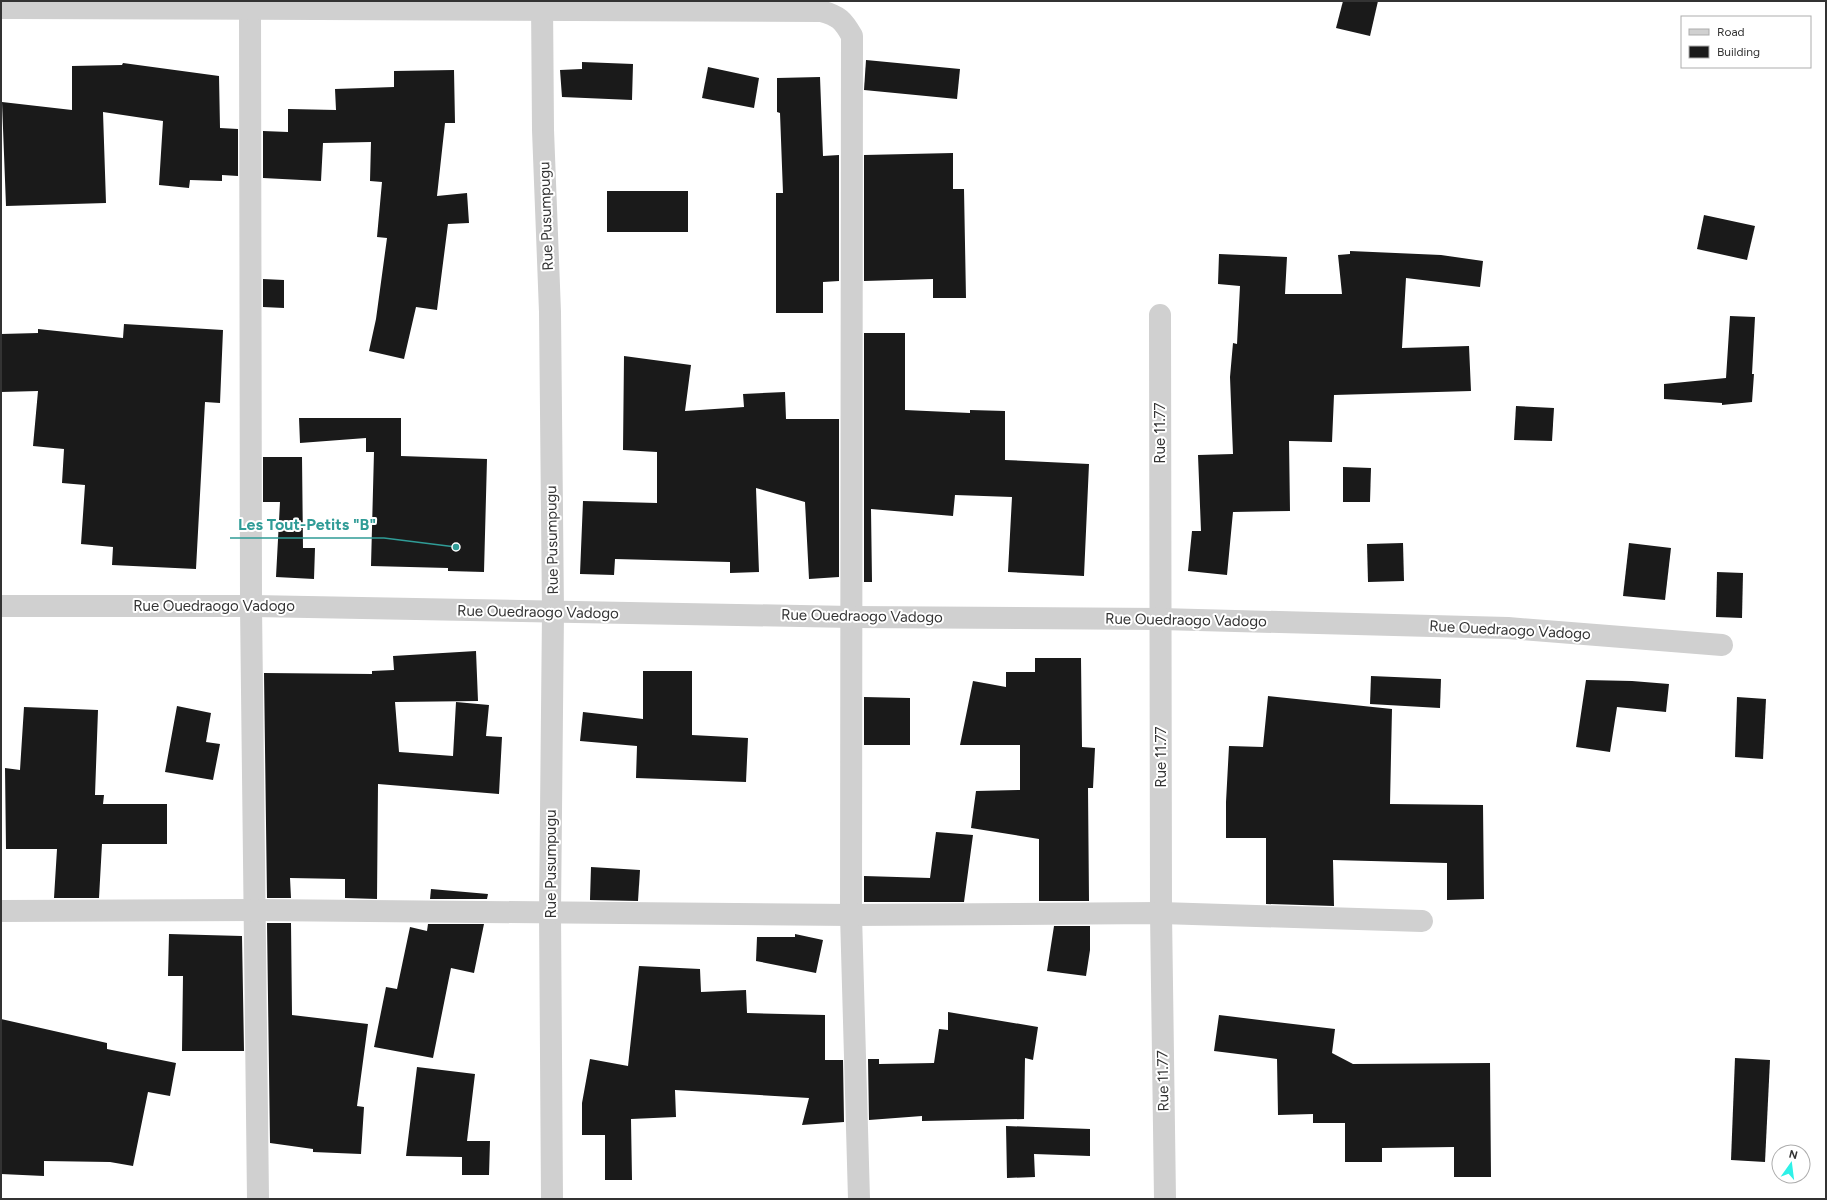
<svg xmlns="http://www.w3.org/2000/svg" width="1827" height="1200" font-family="Figtree,sans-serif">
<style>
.building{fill:#1a1a1a}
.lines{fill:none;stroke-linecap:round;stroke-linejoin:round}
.minor{stroke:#d0d0d0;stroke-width:22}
.labels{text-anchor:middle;stroke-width:4;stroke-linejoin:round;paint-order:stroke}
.street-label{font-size:15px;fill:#333;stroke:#fff}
.leader{fill:none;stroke:#309c97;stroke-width:1.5}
.callout-dot{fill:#309c97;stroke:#fff;stroke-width:1.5}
.callout-label{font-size:16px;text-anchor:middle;font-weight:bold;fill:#309c97;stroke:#fff;stroke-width:4;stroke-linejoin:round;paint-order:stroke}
</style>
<rect width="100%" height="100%" fill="#fff"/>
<g class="building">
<path d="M 1343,1 L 1378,1 L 1370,36 L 1336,28 Z"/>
<path d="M 866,60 L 960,69 L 957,99 L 864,90 Z"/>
<path d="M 582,62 L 633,64 L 632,100 L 562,97 L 560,70 L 582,69 Z"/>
<path d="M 123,63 L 219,76 L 220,128 L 238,129 L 238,176 L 222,175 L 222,181 L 190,180 L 189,188 L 159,185 L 163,121 L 103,112 L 106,203 L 6,206 L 2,102 L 72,110 L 72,66 L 122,65 Z"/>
<path d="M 708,67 L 759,78 L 754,108 L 702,98 Z"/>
<path d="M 454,70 L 455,123 L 445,123 L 437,196 L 467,193 L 469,223 L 448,224 L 437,310 L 416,307 L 404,359 L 369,351 L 376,319 L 387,238 L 377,237 L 382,182 L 370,181 L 371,142 L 323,143 L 321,181 L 263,178 L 263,131 L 288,132 L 288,109 L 336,110 L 335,89 L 394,87 L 394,71 Z"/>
<path d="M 820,77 L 823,156 L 839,155 L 839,281 L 823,282 L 823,313 L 776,313 L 776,193 L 783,193 L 780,113 L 777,112 L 777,78 Z"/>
<path d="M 953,153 L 953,189 L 964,189 L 966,298 L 933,298 L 933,279 L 864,281 L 864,155 Z"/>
<rect x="607" y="191" width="81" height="41"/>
<path d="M 1704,215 L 1755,226 L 1747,260 L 1697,249 Z"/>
<path d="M 1350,251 L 1441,255 L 1483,261 L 1480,287 L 1406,278 L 1402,348 L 1469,346 L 1471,391 L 1334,395 L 1332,442 L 1289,441 L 1290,511 L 1233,512 L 1227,575 L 1188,571 L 1192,531 L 1201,531 L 1198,455 L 1233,454 L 1230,377 L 1233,343 L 1237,344 L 1240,286 L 1218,284 L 1219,254 L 1287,257 L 1285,294 L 1342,294 L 1338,255 L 1350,254 Z"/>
<path d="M 263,279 L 284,280 L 284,308 L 263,307 Z"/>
<path d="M 1730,316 L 1755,317 L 1752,374 L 1754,374 L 1752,402 L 1722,405 L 1722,403 L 1664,399 L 1664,384 L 1726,378 Z"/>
<path d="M 124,324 L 223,330 L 220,403 L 205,402 L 196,569 L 112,565 L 113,547 L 81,544 L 85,485 L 62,483 L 64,449 L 33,446 L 38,391 L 1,392 L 1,334 L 38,333 L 38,329 L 123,338 Z"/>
<path d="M 864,333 L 905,333 L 905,410 L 970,413 L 970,410 L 1005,411 L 1005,460 L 1089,464 L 1084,576 L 1008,572 L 1012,497 L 955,495 L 953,516 L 871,509 L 872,582 L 864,582 Z"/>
<path d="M 624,356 L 691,365 L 685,411 L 744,407 L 743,394 L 785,392 L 786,419 L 839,419 L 839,577 L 809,579 L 805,502 L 756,488 L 759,572 L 730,573 L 730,562 L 615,559 L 614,575 L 580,574 L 583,501 L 657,503 L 657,452 L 623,450 Z"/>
<path d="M 1516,406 L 1554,408 L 1552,441 L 1514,440 Z"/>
<path d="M 299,418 L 401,418 L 401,456 L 487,459 L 484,572 L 448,571 L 448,568 L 371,566 L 374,452 L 366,452 L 366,438 L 300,443 Z"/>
<path d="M 263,457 L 302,457 L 303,548 L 315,548 L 314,579 L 276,577 L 280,502 L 263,502 Z"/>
<path d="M 1343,467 L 1371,468 L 1370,502 L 1343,502 Z"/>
<path d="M 1403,543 L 1404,581 L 1368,582 L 1367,544 Z"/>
<path d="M 1629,543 L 1671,548 L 1665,600 L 1623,596 Z"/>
<path d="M 1717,572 L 1743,573 L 1742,618 L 1716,617 Z"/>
<path d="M 476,651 L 478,701 L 395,702 L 399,752 L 453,756 L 456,702 L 489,705 L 486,736 L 502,737 L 499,794 L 378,784 L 377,899 L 345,898 L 345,879 L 290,878 L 291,898 L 267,898 L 264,673 L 372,674 L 372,671 L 394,670 L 393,656 Z"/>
<path d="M 1035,658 L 1081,658 L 1082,747 L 1095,748 L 1093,788 L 1088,788 L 1089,901 L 1039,901 L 1039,839 L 971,828 L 976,791 L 1020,790 L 1020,745 L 960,745 L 973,681 L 1006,687 L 1006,672 L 1035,672 Z"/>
<path d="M 643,671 L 692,671 L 692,735 L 748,738 L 746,782 L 636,778 L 637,746 L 580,741 L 583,712 L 643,719 Z"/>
<path d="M 1371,676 L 1441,679 L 1440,708 L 1370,704 Z"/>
<path d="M 1586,680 L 1632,681 L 1669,684 L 1666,712 L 1617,707 L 1610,752 L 1576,747 Z"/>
<path d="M 1268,696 L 1392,709 L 1390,804 L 1483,805 L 1484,899 L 1447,900 L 1447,863 L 1333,860 L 1334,906 L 1266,904 L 1266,838 L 1226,838 L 1226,802 L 1229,746 L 1263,747 Z"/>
<path d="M 864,697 L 910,698 L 910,745 L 864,745 Z"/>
<path d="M 1737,697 L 1766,699 L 1763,759 L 1735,757 Z"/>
<path d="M 177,706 L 211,713 L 206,742 L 220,744 L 213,780 L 165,772 Z"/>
<path d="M 24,707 L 98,710 L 95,795 L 104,795 L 103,804 L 167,804 L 167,844 L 102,844 L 99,898 L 54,898 L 57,849 L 6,849 L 5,768 L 20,770 Z"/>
<path d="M 936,832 L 973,835 L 964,902 L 864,902 L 864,876 L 930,878 Z"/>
<path d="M 591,867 L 640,870 L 638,901 L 590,900 Z"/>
<path d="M 431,889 L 488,894 L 487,899 L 430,899 Z"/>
<path d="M 267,923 L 291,923 L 292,1015 L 368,1024 L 357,1106 L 364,1107 L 361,1154 L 313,1152 L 313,1149 L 270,1143 Z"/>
<path d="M 428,924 L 484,924 L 474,973 L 451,968 L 433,1058 L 374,1047 L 386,987 L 397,989 L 410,927 L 427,931 Z"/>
<path d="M 1054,926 L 1090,926 L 1090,950 L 1086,976 L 1047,971 Z"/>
<path d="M 169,934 L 242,936 L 244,1051 L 182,1051 L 183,976 L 168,976 Z"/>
<path d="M 795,934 L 823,940 L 816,973 L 756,961 L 757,937 L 795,937 Z"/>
<path d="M 639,966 L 700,969 L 701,992 L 746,990 L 747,1013 L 825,1015 L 825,1060 L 843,1060 L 844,1122 L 802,1125 L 809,1098 L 675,1090 L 676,1117 L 631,1119 L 632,1180 L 605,1180 L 605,1135 L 582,1135 L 582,1103 L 590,1059 L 628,1066 Z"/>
<path d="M 948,1012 L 1038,1027 L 1033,1060 L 1025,1058 L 1024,1119 L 922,1121 L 922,1116 L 869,1120 L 868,1059 L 879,1059 L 879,1064 L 934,1063 L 939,1029 L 948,1030 Z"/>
<path d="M 1219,1015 L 1335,1029 L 1332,1053 L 1353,1064 L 1490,1063 L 1491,1177 L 1454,1177 L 1454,1147 L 1382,1148 L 1382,1162 L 1345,1162 L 1345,1123 L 1313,1123 L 1313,1114 L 1278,1115 L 1277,1059 L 1214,1051 Z"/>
<path d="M 1,1019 L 107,1043 L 107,1049 L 176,1063 L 170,1096 L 148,1092 L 133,1166 L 110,1162 L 44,1161 L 44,1176 L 1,1174 Z"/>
<path d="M 1735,1058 L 1770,1060 L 1765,1162 L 1731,1160 Z"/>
<path d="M 417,1067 L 475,1074 L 467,1141 L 490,1141 L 489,1175 L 462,1175 L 462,1157 L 406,1156 Z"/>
<path d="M 1006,1126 L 1090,1129 L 1090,1156 L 1034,1154 L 1035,1177 L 1007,1178 Z"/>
</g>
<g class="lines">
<g class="minor">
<path d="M 250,1 L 251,606 L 258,1199"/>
<path d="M 542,1 L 543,130 L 550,312 L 553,612 L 550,912 L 552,1199"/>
<path d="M 1,8 C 274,7 547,11 821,11 C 839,16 843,20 852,36 L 851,915 L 859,1199"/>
<path d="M 1160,315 L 1161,913 L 1165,1199"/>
<path d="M 1,606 L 251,606 L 852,617 L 1161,619 L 1508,628 L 1722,645"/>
<path d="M 1,911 L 256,910 L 851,915 L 1161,913 L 1422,921"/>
</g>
</g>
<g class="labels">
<g class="street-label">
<text transform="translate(546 216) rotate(-92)" y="5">Rue Pusumpugu</text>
<text transform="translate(1160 433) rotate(-90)" y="5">Rue 11.77</text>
<text transform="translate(552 540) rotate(-91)" y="5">Rue Pusumpugu</text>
<text x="214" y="611">Rue Ouedraogo Vadogo</text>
<text transform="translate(538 612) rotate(1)" y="5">Rue Ouedraogo Vadogo</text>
<text transform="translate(862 616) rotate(1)" y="5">Rue Ouedraogo Vadogo</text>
<text transform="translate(1186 620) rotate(1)" y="5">Rue Ouedraogo Vadogo</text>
<text transform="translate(1510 630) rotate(3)" y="5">Rue Ouedraogo Vadogo</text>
<text transform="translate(1161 757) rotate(-90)" y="5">Rue 11.77</text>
<text transform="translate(551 864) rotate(-90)" y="5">Rue Pusumpugu</text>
<text transform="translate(1163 1081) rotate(-91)" y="5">Rue 11.77</text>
</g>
</g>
<path class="leader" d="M456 547L384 538H230"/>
<circle class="callout-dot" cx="456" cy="547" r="4"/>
<g class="callout-label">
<text x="307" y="530">Les Tout-Petits "B"</text>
</g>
<rect width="1827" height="1200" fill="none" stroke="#333333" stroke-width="4"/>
<rect x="1681" y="16" width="130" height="52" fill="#ffffff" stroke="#adadad"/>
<rect x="1689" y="29" width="20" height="6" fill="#d0d0d0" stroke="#adadad"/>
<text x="1717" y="36" font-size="12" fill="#333333">Road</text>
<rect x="1689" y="46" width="20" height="12" fill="#1a1a1a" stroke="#adadad"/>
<text x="1717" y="56" font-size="12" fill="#333333">Building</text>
<g transform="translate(1791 1164) rotate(14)"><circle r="19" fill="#ffffff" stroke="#adadad"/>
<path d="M0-3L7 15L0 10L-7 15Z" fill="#2ef1e8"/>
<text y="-6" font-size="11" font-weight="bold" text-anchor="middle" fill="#333333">N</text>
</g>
</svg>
